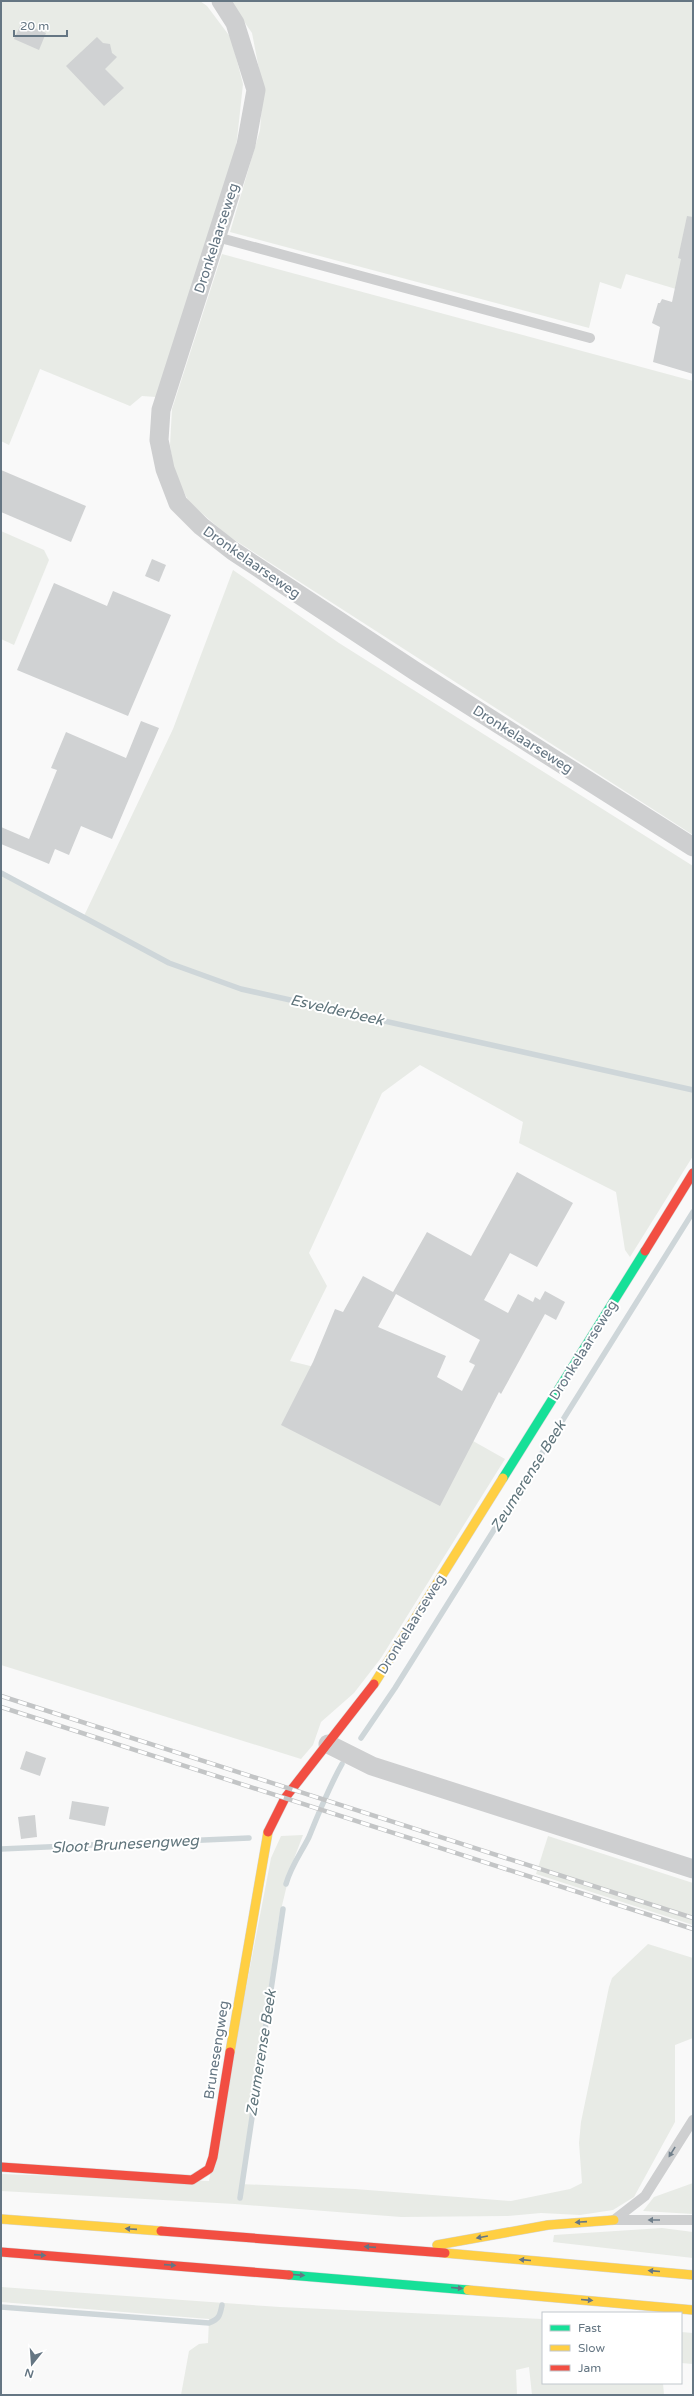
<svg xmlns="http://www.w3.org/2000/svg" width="694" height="2396" font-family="'Varela Round',sans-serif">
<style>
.green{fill:#e8ebe6}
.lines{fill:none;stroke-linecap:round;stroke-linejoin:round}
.stream{stroke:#ced6d9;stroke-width:5.5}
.building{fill:#d0d2d3;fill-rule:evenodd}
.fast-casing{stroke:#d5d6d7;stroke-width:10}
.slow-casing{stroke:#d5d6d7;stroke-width:10}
.jam-casing{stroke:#d5d6d7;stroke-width:10}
.lane{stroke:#cecfd0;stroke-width:10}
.street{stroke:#cecfd0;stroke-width:19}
.fast{stroke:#16e098;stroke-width:9}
.slow{stroke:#ffcf43;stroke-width:9}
.jam{stroke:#f24e42;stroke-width:9}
.rail-casing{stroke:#c3c5c6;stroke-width:4.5}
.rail{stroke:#fff;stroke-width:3;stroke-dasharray:9;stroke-linecap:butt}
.oneway{fill:#707f8b}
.oneway2{fill:#657683}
.labels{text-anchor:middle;stroke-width:4;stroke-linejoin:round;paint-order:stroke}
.street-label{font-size:14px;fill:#657683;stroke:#fff}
.water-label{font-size:15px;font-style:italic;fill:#60757c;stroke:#fff}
</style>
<rect width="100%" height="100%" fill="#f9f9f9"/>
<g class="green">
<path d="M 1,1 L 200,1 L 207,6 L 231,38 L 243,84 L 235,158 L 156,397 L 142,396 L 130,406 L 40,369 L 9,445 L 1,441 Z"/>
<path d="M 227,1 L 693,1 L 693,212 L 676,289 L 626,274 L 621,289 L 600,282 L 589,328 L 230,232 L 260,130 L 263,90 L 252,33 L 236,10 Z"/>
<path d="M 222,254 L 693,381 L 693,835 L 227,535 L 189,502 L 174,473 L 170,445 L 172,409 Z"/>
<path d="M 1,531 L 44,550 L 49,560 L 14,645 L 1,639 Z"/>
<path d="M 233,570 L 339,643 L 693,866 L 693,1156 L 630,1257 L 625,1250 L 616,1192 L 519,1143 L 523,1122 L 420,1065 L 382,1093 L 309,1253 L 327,1286 L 290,1361 L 363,1379 L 505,1459 L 381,1658 L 354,1693 L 321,1722 L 313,1745 L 301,1759 L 1,1665 L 1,874 L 83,918 L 173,729 Z"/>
<path d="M 303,1835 L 292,1864 L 279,1918 L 240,2184 L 355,2189 L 511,2201 L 570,2189 L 582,2183 L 579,2143 L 581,2122 L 609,1987 L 612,1978 L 648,1944 L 693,1958 L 693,2038 L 675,2045 L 675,2122 L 634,2197 L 613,2210 L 580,2215 L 541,2213 L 508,2216 L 401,2217 L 235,2204 L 1,2191 L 1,2174 L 209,2181 L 271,1858 L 281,1836 Z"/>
<path d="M 548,1836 L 693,1883 L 693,1925 L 536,1874 Z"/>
<path d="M 693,2183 L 693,2214 L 643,2211 L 654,2197 Z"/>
<path d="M 662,2228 L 693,2232 L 693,2258 L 553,2242 L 554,2235 Z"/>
<path d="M 1,2287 L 280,2307 L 543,2319 L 543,2383 L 663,2383 L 664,2395 L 532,2395 L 529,2367 L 516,2370 L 517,2395 L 181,2395 L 189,2351 L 199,2344 L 208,2343 L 209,2319 L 1,2302 Z"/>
<path d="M 681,2332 L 693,2333 L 693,2364 L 681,2363 Z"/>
</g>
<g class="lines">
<g class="stream">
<path d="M 1,873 L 169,963 L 241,989 L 693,1090"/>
<path d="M 361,1738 L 395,1688 L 693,1212"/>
<path d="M 1,1849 L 249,1838"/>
<path d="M 286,1884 C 291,1866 301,1853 309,1837 C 319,1812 329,1787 342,1764"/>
<path d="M 240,2198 L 283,1909"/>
<path d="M 1,2307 L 209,2323 C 219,2319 220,2316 222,2305"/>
</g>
</g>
<g class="building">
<path d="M 22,22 L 46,33 L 39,50 L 14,39 Z"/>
<path d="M 97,37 L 103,43 L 110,44 L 112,53 L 117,57 L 105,69 L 124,88 L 104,106 L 66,66 Z"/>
<path d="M 687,216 L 693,217 L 693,374 L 653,362 L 660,327 L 652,323 L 658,303 L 660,303 L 662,299 L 672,302 L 681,259 L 678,258 Z"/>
<path d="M 1,470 L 86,506 L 71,542 L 1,512 Z"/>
<path d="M 152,559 L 166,565 L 159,582 L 145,576 Z"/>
<path d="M 54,583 L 107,606 L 113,591 L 171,615 L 128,716 L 17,670 Z"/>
<path d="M 141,721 L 159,728 L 112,839 L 81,826 L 69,855 L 55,849 L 49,864 L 1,844 L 1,827 L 29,839 L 57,770 L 51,768 L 66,732 L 126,758 Z"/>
<path d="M 517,1172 L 573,1203 L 537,1267 L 510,1253 L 484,1300 L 508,1313 L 518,1294 L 533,1302 L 535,1297 L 540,1300 L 545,1291 L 565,1302 L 556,1320 L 545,1314 L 501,1394 L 499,1392 L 440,1506 L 281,1425 L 313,1362 L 335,1309 L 343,1312 L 363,1276 L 393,1292 L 427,1232 L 471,1256 ZM 396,1294 L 480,1340 L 469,1362 L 475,1365 L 462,1391 L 437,1377 L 446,1356 L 378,1327 Z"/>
<path d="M 26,1751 L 46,1758 L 40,1776 L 20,1769 Z"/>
<path d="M 72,1801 L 109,1807 L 105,1826 L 69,1819 Z"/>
<path d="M 35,1815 L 37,1837 L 21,1839 L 18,1817 Z"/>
</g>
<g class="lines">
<defs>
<g id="fast">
<path d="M 503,1478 L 645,1251"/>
<path d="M 289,2275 L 468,2290"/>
</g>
<g id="slow">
<path d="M 374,1684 L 503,1478"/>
<path d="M 230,2052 L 268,1832"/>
<path d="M 1,2219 L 161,2231"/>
<path d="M 437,2245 L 548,2225 L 614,2220"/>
<path d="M 445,2253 L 693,2275"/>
<path d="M 468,2290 L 693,2310"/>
</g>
<g id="jam">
<path d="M 645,1251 L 693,1173"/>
<path d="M 268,1832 L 285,1798 L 374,1684"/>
<path d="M 1,2167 L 192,2180 L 209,2169 L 213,2157 L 230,2052"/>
<path d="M 161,2231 L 445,2253"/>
<path d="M 1,2252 L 289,2275"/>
</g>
</defs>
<use href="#fast" class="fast-casing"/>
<use href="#slow" class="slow-casing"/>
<use href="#jam" class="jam-casing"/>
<g class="lane">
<path d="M 217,237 L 590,338"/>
<path d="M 614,2220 L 645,2196 L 693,2120"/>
<path d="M 614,2220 L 693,2220"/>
</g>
<g class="street">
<path d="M 221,1 L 235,23 L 256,90 L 246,145 L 161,410 L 159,440 L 165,469 L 178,503 L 201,526 L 233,551 L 415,671 L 693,847"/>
<path d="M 328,1744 L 372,1766 L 693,1869"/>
</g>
<use href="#fast" class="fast"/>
<use href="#slow" class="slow"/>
<use href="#jam" class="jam"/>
<defs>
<g id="rail">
<path d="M 1,1696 L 693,1918"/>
<path d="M 1,1707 L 693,1929"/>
</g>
</defs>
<use href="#rail" class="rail-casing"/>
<use href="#rail" class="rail"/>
</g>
<defs><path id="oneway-solid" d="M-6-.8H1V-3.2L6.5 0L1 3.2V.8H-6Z"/></defs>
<g class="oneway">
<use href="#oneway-solid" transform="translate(672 2152) rotate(122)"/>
<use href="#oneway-solid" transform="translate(654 2220) rotate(-180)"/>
</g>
<g class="oneway2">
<use href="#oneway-solid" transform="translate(581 2222) rotate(176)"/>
<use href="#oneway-solid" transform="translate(131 2229) rotate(-176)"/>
<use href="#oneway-solid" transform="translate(482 2237) rotate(170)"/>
<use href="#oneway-solid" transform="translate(370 2247) rotate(-176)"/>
<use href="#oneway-solid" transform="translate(40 2255) rotate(4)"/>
<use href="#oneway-solid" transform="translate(525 2260) rotate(-175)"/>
<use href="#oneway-solid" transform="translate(170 2265) rotate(4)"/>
<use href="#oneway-solid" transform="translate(654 2271) rotate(-175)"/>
<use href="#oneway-solid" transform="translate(299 2275) rotate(5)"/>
<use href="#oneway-solid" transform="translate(457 2288) rotate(5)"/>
<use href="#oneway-solid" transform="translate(587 2300) rotate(5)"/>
</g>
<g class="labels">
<g class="street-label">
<text transform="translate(216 238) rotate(-72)" y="5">Dronkelaarseweg</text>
<text transform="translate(252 562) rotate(35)" y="5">Dronkelaarseweg</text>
<text transform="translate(523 739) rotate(32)" y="5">Dronkelaarseweg</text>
<text transform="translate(583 1350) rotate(-58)" y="5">Dronkelaarseweg</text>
<text transform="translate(411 1624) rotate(-58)" y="5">Dronkelaarseweg</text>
<text transform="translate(216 2050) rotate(-81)" y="5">Brunesengweg</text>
</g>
<g class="water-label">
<text transform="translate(337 1010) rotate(13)" y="5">Esvelderbeek</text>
<text transform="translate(528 1476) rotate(-58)" y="5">Zeumerense Beek</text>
<text transform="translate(125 1844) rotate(-3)" y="5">Sloot Brunesengweg</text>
<text transform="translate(261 2053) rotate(-81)" y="5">Zeumerense Beek</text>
</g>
</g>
<rect width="694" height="2396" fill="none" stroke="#657683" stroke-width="4"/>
<rect x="542" y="2312" width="140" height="72" fill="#ffffff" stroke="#c1c8cd"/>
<rect x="550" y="2325" width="20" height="6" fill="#16e098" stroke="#c1c8cd"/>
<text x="578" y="2332" font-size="12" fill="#657683">Fast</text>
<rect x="550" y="2345" width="20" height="6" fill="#ffcf43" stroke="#c1c8cd"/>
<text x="578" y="2352" font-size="12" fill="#657683">Slow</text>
<rect x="550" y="2365" width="20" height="6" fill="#f24e42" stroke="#c1c8cd"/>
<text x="578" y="2372" font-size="12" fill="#657683">Jam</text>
<g transform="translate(32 2364) rotate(197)" stroke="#ffffff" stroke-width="3" paint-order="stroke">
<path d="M0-3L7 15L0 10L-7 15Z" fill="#657683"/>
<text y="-6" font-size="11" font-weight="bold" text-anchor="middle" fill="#657683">N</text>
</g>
<path d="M14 30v6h53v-6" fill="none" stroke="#657683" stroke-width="2"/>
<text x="20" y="30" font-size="12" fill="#657683" stroke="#ffffff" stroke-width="3" paint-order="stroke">20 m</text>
</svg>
